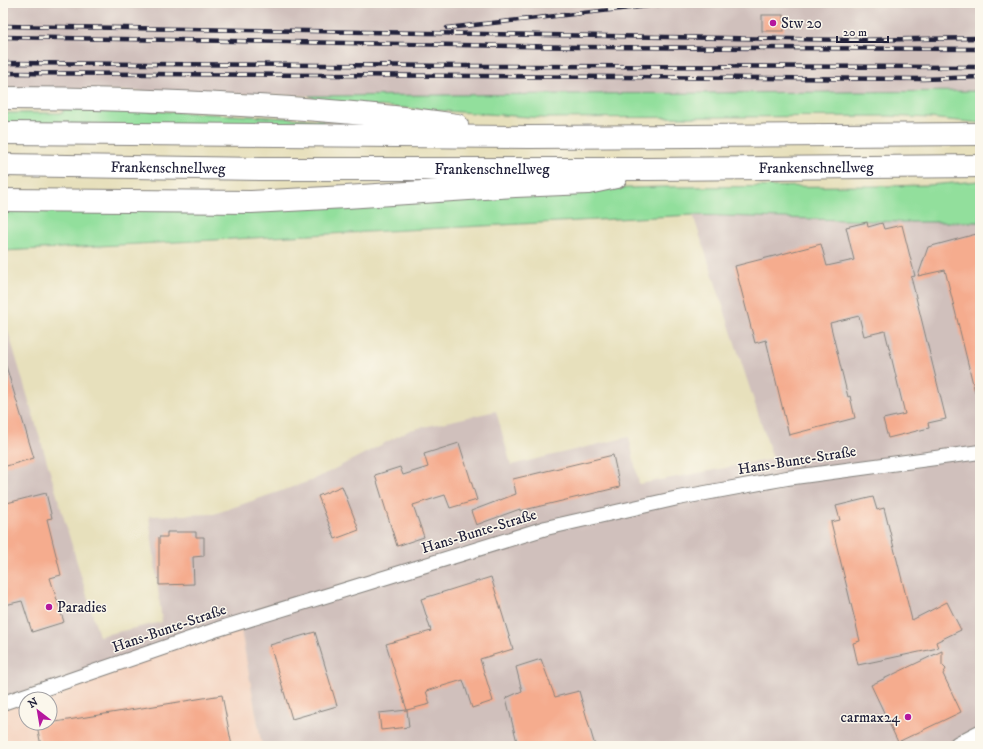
<svg xmlns="http://www.w3.org/2000/svg" width="983" height="749" font-family="'IM FELL DW Pica',serif">
<style>
.built{fill:#f4d3c0;fill-rule:evenodd}
.industrial{fill:#d0c0bc}
.green{fill:#92df9c;stroke:#5a806c}
.building{fill:#f5ac8e}
.lines{fill:none;stroke-linecap:round;stroke-linejoin:round}
.street-casing{stroke:#84817c;stroke-width:16}
.secondary-casing{stroke:#84817c;stroke-width:22}
.highway-casing{stroke:#84817c;stroke-width:24}
.street{stroke:#fff;stroke-width:14}
.secondary{stroke:#fff;stroke-width:20}
.highway{stroke:#fff;stroke-width:22}
.rail-casing{stroke:#22223b;stroke-width:4.5}
.rail{stroke:#fbf7ec;stroke-width:3;stroke-dasharray:9;stroke-linecap:butt}
.poi-dot{fill:#b5179e;stroke:#fbf7ec;stroke-width:1.5}
.labels{text-anchor:middle;stroke-width:3;stroke-linejoin:round;paint-order:stroke}
.poi-label{font-size:15px;fill:#22223b;stroke:#fbf7ec;text-anchor:start}
.street-label{font-size:15px;fill:#22223b;stroke:#fbf7ec}
</style>
<rect width="100%" height="100%" fill="#fbf7ec"/>
<filter id="ink" filterUnits="userSpaceOnUse"><feTurbulence type="fractalNoise" baseFrequency=".025" numOctaves="2"/><feDisplacementMap in="SourceGraphic" scale="8" xChannelSelector="R" yChannelSelector="G"/><feConvolveMatrix kernelMatrix="1 2 1 2 8 2 1 2 1" color-interpolation-filters="sRGB"/></filter>
<filter id="wash" filterUnits="userSpaceOnUse"><feTurbulence type="fractalNoise" baseFrequency=".012" numOctaves="4" result="noise"/><feDisplacementMap in="SourceGraphic" scale="16" xChannelSelector="R" yChannelSelector="G"/><feGaussianBlur stdDeviation="0.9" result="paint"/><feColorMatrix in="noise" values="0 0 0 0 0 0 0 0 0 0 0 0 0 0 0 0 0 1.4 0 .05"/><feComposite in="paint" operator="in"/></filter>
<g filter="url(#wash)">
<rect width="100%" height="100%" fill="#e7e0bc"/>
<path class="built" d="M 241,629 L 262,746 L 3,746 L 3,699 ZM 26,699 L 50,699 L 50,723 L 26,723 Z"/>
<g class="industrial">
<path d="M 3,3 L 980,3 L 980,91 L 309,96 L 3,88 Z"/>
<path d="M 693,215 L 904,222 L 980,222 L 980,746 L 262,746 L 241,630 L 3,699 L 3,314 L 99,636 L 162,622 L 149,516 L 214,514 L 313,480 L 410,430 L 496,411 L 511,465 L 629,437 L 639,484 L 773,459 Z"/>
</g>
<g class="green">
<path d="M 980,91 L 980,123 L 929,118 L 889,116 L 543,118 L 320,102 L 309,96 Z"/>
<path d="M 63,108 L 177,112 L 323,120 L 323,127 L 22,125 L 3,122 L 3,113 L 63,113 Z"/>
<path d="M 980,181 L 980,222 L 904,222 L 693,215 L 3,251 L 3,209 L 662,187 L 883,186 L 928,185 Z"/>
</g>
<g id="blocks">
<g class="building">
<rect x="762" y="15" width="22" height="16"/>
<path d="M 867,222 L 868,227 L 882,223 L 884,229 L 902,225 L 915,276 L 911,277 L 946,419 L 928,423 L 929,428 L 888,438 L 883,419 L 905,414 L 885,331 L 864,336 L 859,316 L 830,323 L 848,397 L 850,396 L 855,418 L 789,435 L 766,340 L 755,343 L 735,266 L 821,244 L 827,266 L 854,260 L 846,227 Z"/>
<path d="M 980,233 L 980,391 L 975,392 L 945,270 L 918,276 L 928,247 Z"/>
<path d="M 3,366 L 6,366 L 34,458 L 3,467 Z"/>
<path d="M 459,443 L 477,500 L 450,508 L 445,495 L 413,505 L 424,537 L 397,546 L 375,475 L 400,467 L 403,475 L 428,467 L 424,454 Z"/>
<path d="M 613,455 L 620,487 L 520,511 L 520,509 L 476,525 L 471,511 L 516,494 L 513,479 Z"/>
<path d="M 342,486 L 359,530 L 335,539 L 318,496 Z"/>
<path d="M 46,493 L 52,518 L 47,519 L 61,575 L 50,578 L 64,622 L 32,632 L 22,601 L 5,605 L 3,597 L 3,504 Z"/>
<path d="M 873,497 L 877,510 L 884,508 L 912,620 L 947,602 L 961,630 L 936,642 L 938,648 L 858,665 L 853,643 L 860,641 L 831,522 L 840,520 L 836,506 Z"/>
<path d="M 167,532 L 196,532 L 196,537 L 204,537 L 204,556 L 193,557 L 194,584 L 159,585 L 159,537 L 167,537 Z"/>
<path d="M 491,577 L 513,649 L 480,659 L 493,701 L 472,708 L 463,680 L 426,691 L 430,704 L 407,710 L 386,644 L 431,631 L 421,599 Z"/>
<path d="M 315,632 L 337,706 L 292,719 L 270,645 Z"/>
<path d="M 942,651 L 942,665 L 946,669 L 943,674 L 961,712 L 898,742 L 871,685 Z"/>
<path d="M 541,659 L 555,697 L 579,691 L 595,746 L 518,746 L 506,698 L 522,691 L 516,667 Z"/>
<path d="M 222,695 L 232,746 L 41,746 L 37,725 Z"/>
<path d="M 407,710 L 409,727 L 381,730 L 379,713 Z"/>
</g>
</g>
</g>
<g filter="url(#ink)">
<use href="#blocks" fill-opacity="0" stroke="#84817c" stroke-width="1"/>
<g class="lines">
<defs>
<path id="street" d="M 3,703 L 218,629 L 546,528 L 678,498 L 787,478 L 980,452"/>
<path id="secondary" d="M 959,746 L 980,735"/>
<g id="highway">
<path d="M 3,98 C 88,98 173,101 258,106 C 325,110 390,115 457,125"/>
<path d="M 3,133 L 529,137 L 980,134"/>
<path id="s1" d="M 3,165 L 260,169 L 650,169 L 980,166"/>
<path d="M 3,200 L 251,202 L 346,197 L 515,186 L 588,183 L 616,177"/>
</g>
</defs>
<use href="#street" class="street-casing"/>
<use href="#secondary" class="secondary-casing"/>
<use href="#highway" class="highway-casing"/>
<use href="#street" class="street"/>
<use href="#secondary" class="secondary"/>
<use href="#highway" class="highway"/>
<defs>
<g id="rail">
<path d="M 3,26 L 852,40 L 980,38"/>
<path d="M 447,28 L 675,3"/>
<path d="M 3,37 L 578,47 L 980,49"/>
<path d="M 3,63 L 464,66 L 980,67"/>
<path d="M 3,73 L 924,79 L 980,77"/>
</g>
</defs>
<use href="#rail" class="rail-casing"/>
<use href="#rail" class="rail"/>
</g>
</g>
<g class="poi-dot">
<circle cx="773" cy="23" r="4"/>
<circle cx="49" cy="607" r="4"/>
<circle cx="908" cy="717" r="4"/>
</g>
<g class="labels">
<g class="poi-label">
<text x="781" y="28">Stw 20</text>
<text x="57" y="612">Paradies</text>
<text x="900" y="722" text-anchor="end">carmax24</text>
</g>
<g class="street-label">
<text dy="5" stroke="none"><textPath href="#s1" startOffset="165">Frankenschnellweg</textPath></text>
<text dy="5" stroke="none"><textPath href="#s1" startOffset="489">Frankenschnellweg</textPath></text>
<text dy="5" stroke="none"><textPath href="#s1" startOffset="813">Frankenschnellweg</textPath></text>
<text transform="translate(797 460) rotate(-9)" y="5">Hans-Bunte-Straße</text>
<text transform="translate(479 531) rotate(-17)" y="5">Hans-Bunte-Straße</text>
<text transform="translate(169 628) rotate(-19)" y="5">Hans-Bunte-Straße</text>
</g>
</g>
<rect width="983" height="749" fill="none" stroke="#fbf7ec" stroke-width="16"/>
<g transform="translate(38 711) rotate(329)"><circle r="19" fill="#fbf7ec" stroke="#a4a2a5"/>
<path d="M0-3L7 15L0 10L-7 15Z" fill="#b5179e"/>
<text y="-6" font-size="11" font-weight="bold" text-anchor="middle" fill="#22223b">N</text>
</g>
<path d="M837 36v6h51v-6" fill="none" stroke="#22223b" stroke-width="2"/>
<text x="843" y="36" font-size="12" fill="#22223b" stroke="#fbf7ec" stroke-width="3" paint-order="stroke">20 m</text>
</svg>
